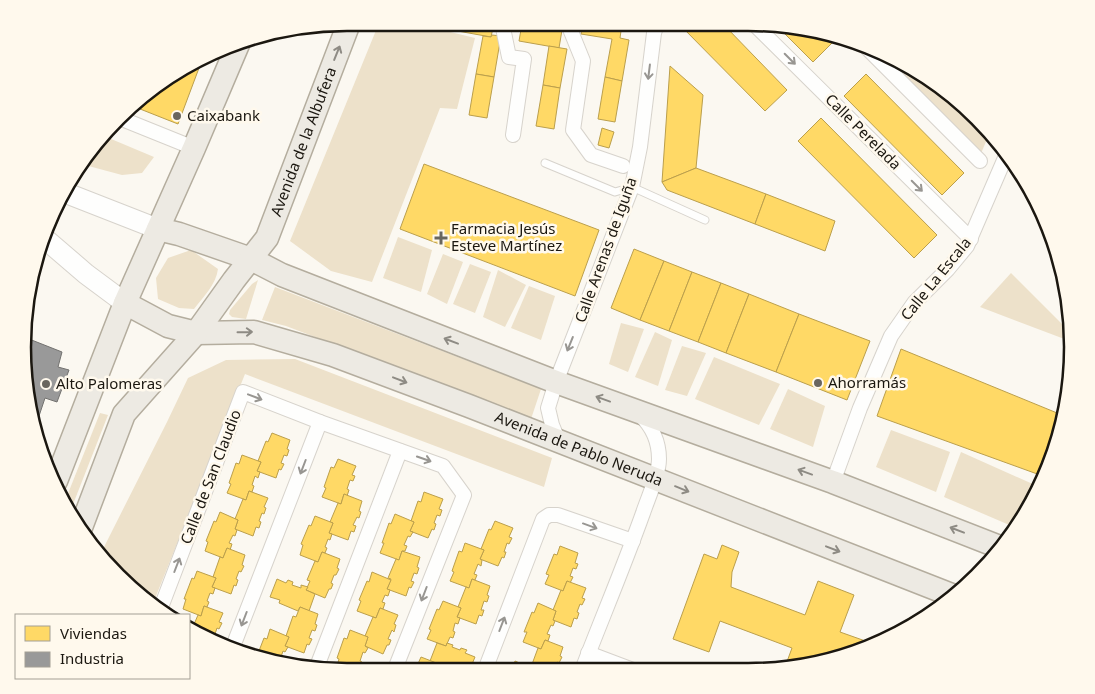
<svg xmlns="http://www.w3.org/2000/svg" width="1095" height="694" font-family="'Noto Sans',sans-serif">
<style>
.green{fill:#ede1ca}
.homes{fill:#ffd966;stroke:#bb9f4c}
.industry{fill:#999;stroke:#737270}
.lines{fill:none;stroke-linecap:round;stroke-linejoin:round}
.lane-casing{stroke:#d7d3cc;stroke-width:9}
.street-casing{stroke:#d7d3cc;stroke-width:16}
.secondary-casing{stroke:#d7d3cc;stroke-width:22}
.primary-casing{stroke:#b4ad9e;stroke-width:25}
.lane{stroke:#fefefd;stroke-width:7}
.street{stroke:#fefefd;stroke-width:14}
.secondary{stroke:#fefefd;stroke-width:20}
.primary{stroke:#edeae3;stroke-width:22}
.oneway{stroke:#8e8b84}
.oneway2{stroke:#989692}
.poi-dot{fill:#69665f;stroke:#fff9ed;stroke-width:2}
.labels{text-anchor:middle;stroke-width:5;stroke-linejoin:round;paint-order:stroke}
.poi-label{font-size:15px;fill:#1b1710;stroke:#fff9ed;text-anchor:start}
.street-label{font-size:15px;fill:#1b1710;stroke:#fff9ed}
.rim{fill:none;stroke:#1b1710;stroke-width:2.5}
</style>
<rect width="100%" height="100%" fill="#fbf8f1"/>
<g class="green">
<path d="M 379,23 L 438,23 L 438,29 L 475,38 L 457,109 L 440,108 L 372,282 L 331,271 L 290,241 Z"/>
<path d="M 855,43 L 872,47 L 946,90 L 988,137 L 976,165 Z"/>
<path d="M 104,136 L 154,157 L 142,173 L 122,175 L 81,164 L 89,150 Z"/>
<path d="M 398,237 L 432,250 L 421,292 L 383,278 Z"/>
<path d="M 191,250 L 218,269 C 216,285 203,297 194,309 L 179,308 L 158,299 L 156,278 L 168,258 Z"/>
<path d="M 443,254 L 463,262 L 447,304 L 427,294 Z"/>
<path d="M 470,264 L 491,272 L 475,313 L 453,304 Z"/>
<path d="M 498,270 L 526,285 L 505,327 L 483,317 Z"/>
<path d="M 1011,273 L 1068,330 L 1067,340 L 980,307 Z"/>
<path d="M 258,280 L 246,319 L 232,317 L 229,314 L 230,310 L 252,284 Z"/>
<path d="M 529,286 L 555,296 L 541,340 L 511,328 Z"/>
<path d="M 275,287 L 541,389 L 531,419 L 286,326 L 262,320 Z"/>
<path d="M 621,323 L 644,329 L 628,372 L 609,364 Z"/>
<path d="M 655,332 L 672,340 L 658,386 L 635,377 Z"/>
<path d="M 682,346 L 706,353 L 687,396 L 665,390 Z"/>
<path d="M 714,357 L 780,384 L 759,425 L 695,399 Z"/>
<path d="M 295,359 L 552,458 L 544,487 L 245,374 L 152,606 L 149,604 L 101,553 L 167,422 L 188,378 L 226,360 Z"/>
<path d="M 788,389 L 825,406 L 813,447 L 770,429 Z"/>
<path d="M 100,413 L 108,415 L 70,512 L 65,501 Z"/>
<path d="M 891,430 L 950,452 L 936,492 L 876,467 Z"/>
<path d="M 961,452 L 1035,485 L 1014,527 L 944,497 Z"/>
</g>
<g class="homes">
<path d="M 453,23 L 494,23 L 491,37 L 452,30 Z"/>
<path d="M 522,24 L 562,30 L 559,48 L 519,41 Z"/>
<path d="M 583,24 L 622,24 L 620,38 L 629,40 L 622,81 L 605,77 L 612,39 L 581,34 Z"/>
<path d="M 680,25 L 724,25 L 787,90 L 765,111 Z"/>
<path d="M 776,25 L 790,25 L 831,36 L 835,40 L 813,62 Z"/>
<path d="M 492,35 L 501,36 L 494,77 L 476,74 L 483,36 L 491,37 Z"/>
<path d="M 549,46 L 567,49 L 560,88 L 543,85 Z"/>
<path d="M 202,60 L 178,124 L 135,107 L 157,86 L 161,88 L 164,80 L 166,77 Z"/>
<path d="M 670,66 L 703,95 L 696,168 L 662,182 Z"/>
<path d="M 476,74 L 494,77 L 487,118 L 469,115 Z"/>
<path d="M 866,74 L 964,173 L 942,195 L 844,96 Z"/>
<path d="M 605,77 L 622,81 L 615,122 L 598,119 Z"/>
<path d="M 543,85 L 560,88 L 554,129 L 536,126 Z"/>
<path d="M 821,118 L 937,235 L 914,258 L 798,141 Z"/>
<path d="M 602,128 L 614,132 L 609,148 L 598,145 Z"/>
<path d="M 424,164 L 599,230 L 575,296 L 400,229 Z"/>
<path d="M 696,168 L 766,194 L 755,224 L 667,190 L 662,182 Z"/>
<path d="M 766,194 L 835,221 L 825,251 L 755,224 Z"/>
<path d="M 634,249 L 664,261 L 640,320 L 611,308 Z"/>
<path d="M 664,261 L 692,272 L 669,331 L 640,320 Z"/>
<path d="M 692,272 L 721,283 L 698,342 L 669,331 Z"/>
<path d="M 721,283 L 749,294 L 726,353 L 698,342 Z"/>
<path d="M 749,294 L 799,314 L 776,372 L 726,353 Z"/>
<path d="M 799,314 L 870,341 L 847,400 L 776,372 Z"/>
<path d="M 901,349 L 1062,415 L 1061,431 L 1040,475 L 877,416 Z"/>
<path d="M 272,433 L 290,440 L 287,449 L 289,450 L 287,456 L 284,455 L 281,463 L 284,464 L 281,470 L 279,469 L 276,478 L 257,471 L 261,462 L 258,461 L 266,441 L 268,442 Z"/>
<path d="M 242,455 L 261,462 L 257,471 L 260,472 L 258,478 L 255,476 L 252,485 L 254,486 L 252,492 L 249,491 L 246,500 L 227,493 L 231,484 L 229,483 L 236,463 L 239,464 Z"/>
<path d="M 338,459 L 356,466 L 352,475 L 355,476 L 353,481 L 350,480 L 347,489 L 349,490 L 347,496 L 344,494 L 341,504 L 322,497 L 326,488 L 324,487 L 331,467 L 334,468 Z"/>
<path d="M 249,491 L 268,498 L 264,507 L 266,508 L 264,514 L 262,513 L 259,521 L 261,522 L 259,528 L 256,527 L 253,536 L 235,529 L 238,520 L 235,519 L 243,499 L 246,500 Z"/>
<path d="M 424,492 L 443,499 L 439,509 L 442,510 L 440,516 L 437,515 L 434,523 L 436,524 L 434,530 L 432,529 L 428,538 L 410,531 L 414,522 L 411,521 L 418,501 L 421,502 Z"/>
<path d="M 344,494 L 362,501 L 359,511 L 361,512 L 359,518 L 357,517 L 353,525 L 356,526 L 354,532 L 351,531 L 348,540 L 329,533 L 333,523 L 330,522 L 338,503 L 341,504 Z"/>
<path d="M 220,512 L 238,520 L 235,529 L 237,530 L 235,536 L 233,535 L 229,543 L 232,544 L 230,550 L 227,548 L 223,558 L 205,551 L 208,542 L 206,541 L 214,521 L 216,522 Z"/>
<path d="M 395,514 L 414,522 L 410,531 L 413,532 L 410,537 L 408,536 L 404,545 L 407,546 L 405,551 L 402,551 L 399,560 L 380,553 L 384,543 L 382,543 L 389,523 L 391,524 Z"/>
<path d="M 315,516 L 333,523 L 329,533 L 332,534 L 330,540 L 328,539 L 325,547 L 327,548 L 325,553 L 322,552 L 318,562 L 300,555 L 303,545 L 301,544 L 309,525 L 311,526 Z"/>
<path d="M 495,521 L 513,528 L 509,537 L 512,538 L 509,544 L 507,543 L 504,552 L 506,552 L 504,558 L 502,557 L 498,566 L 480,559 L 484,550 L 481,549 L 489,529 L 491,530 Z"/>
<path d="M 465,543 L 484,550 L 480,559 L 482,560 L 481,566 L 478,564 L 474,574 L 477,575 L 475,580 L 472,579 L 469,588 L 450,581 L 454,572 L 452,571 L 459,551 L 462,552 Z"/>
<path d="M 722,545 L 739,552 L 732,572 L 731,587 L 805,615 L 818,581 L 854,595 L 840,632 L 871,643 L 785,667 L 792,648 L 720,621 L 709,652 L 673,639 L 704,554 L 717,559 Z"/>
<path d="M 560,546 L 578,553 L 575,563 L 578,564 L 576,569 L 573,568 L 570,576 L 573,577 L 570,583 L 567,581 L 563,591 L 545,584 L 549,575 L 546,574 L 554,554 L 557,555 Z"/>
<path d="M 227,548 L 245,555 L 242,565 L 244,566 L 241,572 L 239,571 L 236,579 L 238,580 L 236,586 L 234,585 L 231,594 L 212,587 L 216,578 L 213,577 L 220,557 L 223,558 Z"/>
<path d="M 402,551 L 420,557 L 417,567 L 419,568 L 417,574 L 414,573 L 411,581 L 414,582 L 411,588 L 409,587 L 406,596 L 387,589 L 391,579 L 388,578 L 396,559 L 399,560 Z"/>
<path d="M 322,552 L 340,559 L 337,568 L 339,569 L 336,575 L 334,575 L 331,583 L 333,584 L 331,589 L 329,589 L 325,598 L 306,590 L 310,581 L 307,580 L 315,561 L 318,562 Z"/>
<path d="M 197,571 L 216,578 L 212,587 L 215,588 L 213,594 L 210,593 L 207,601 L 209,602 L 207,607 L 204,606 L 201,616 L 183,609 L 186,599 L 184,599 L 192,578 L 194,579 Z"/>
<path d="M 372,572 L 391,580 L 387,589 L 390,590 L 388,596 L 385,595 L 382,602 L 385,603 L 383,609 L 380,608 L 376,618 L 357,611 L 361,601 L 359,600 L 367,581 L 369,582 Z"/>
<path d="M 277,579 L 286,583 L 288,580 L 293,582 L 292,585 L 301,588 L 301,585 L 308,587 L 306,590 L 315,594 L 309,611 L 300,607 L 298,611 L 279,603 L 280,600 L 270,597 Z"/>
<path d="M 472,579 L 490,586 L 487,595 L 489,596 L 487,602 L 484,601 L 481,610 L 484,610 L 482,616 L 479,615 L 476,624 L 457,617 L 461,608 L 458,607 L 466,587 L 469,588 Z"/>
<path d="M 567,581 L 586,588 L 582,598 L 585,599 L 582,605 L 580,604 L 577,612 L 579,613 L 577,619 L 574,618 L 571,627 L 553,620 L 556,611 L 553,610 L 561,590 L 563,591 Z"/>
<path d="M 443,601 L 461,608 L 457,617 L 460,618 L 458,624 L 455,623 L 453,631 L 455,632 L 453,638 L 450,637 L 446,646 L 427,639 L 431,630 L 429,629 L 437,609 L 439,610 Z"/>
<path d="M 538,603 L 556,611 L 553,620 L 555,621 L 553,626 L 551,625 L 547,634 L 550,635 L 548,641 L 545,640 L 541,649 L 523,642 L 527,632 L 524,632 L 532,612 L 534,613 Z"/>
<path d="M 204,606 L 223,613 L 219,622 L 222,623 L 219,629 L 217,628 L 214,637 L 216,638 L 214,642 L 192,629 L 198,615 L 201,616 Z"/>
<path d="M 300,607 L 318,614 L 315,624 L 317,625 L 315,631 L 312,630 L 309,638 L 312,639 L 309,645 L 307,644 L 304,653 L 285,646 L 289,637 L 286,636 L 293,616 L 296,617 Z"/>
<path d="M 380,608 L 398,615 L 394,624 L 396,625 L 394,632 L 392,630 L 388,639 L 391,640 L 389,645 L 387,645 L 383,654 L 365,646 L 368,637 L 365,636 L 373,617 L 376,618 Z"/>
<path d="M 270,629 L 289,637 L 285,646 L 288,647 L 285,652 L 283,651 L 280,660 L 282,661 L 282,663 L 257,656 L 264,638 L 267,639 Z"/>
<path d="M 350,630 L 368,637 L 365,646 L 368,648 L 365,653 L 363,652 L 360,661 L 362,662 L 360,667 L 357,666 L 356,669 L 336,669 L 339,659 L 337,658 L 344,638 L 347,639 Z"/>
<path d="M 545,640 L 563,647 L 560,656 L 562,657 L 559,663 L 557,662 L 554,670 L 533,670 L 534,668 L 531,667 L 538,648 L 541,649 Z"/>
<path d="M 437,643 L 446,646 L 447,643 L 453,645 L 452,647 L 460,650 L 461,648 L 467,650 L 465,653 L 475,657 L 470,669 L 446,669 L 438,666 L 439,664 L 430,661 Z"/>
<path d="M 421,657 L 439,664 L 437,669 L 413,669 L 415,665 L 417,666 Z"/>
<path d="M 515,661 L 533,669 L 533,670 L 512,670 Z"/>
</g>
<path class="industry" d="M 24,337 L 62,352 L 58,367 L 69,370 L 57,402 L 45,398 L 34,431 Z"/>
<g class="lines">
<defs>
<path id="lane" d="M 545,163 L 615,192 L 632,187 L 705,220"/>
<g id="street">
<path d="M 502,23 L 509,57 L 524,59 L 513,135"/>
<path d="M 568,24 L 583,61 L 573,130 L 591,155 L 623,166"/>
<path d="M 755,25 L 971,239"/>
<path d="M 864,45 L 980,161"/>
<path d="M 122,119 L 194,148"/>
<path d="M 559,442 L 552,425 L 548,408 L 556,382 L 632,187 L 640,147 L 654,33 L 657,24"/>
<path d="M 833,482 L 860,408 L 891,336 L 914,303 L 948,269 L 967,246 L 1005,158"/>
<path d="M 160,610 L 243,392 L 320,422 L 443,466 L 464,495 L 395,669"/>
<path d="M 232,649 L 320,422"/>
<path d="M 588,653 L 633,670"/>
<path d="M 316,669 L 400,451"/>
<path d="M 485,670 L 543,519 L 549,515 L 558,515 L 633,541"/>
<path d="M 582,670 C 602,618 624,566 643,513 C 648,498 659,474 659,459 C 659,442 652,426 640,415"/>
</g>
<g id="secondary">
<path d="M 66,193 L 158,229"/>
<path d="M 43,237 L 86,274 L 125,303"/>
</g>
<g id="primary">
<path d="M 158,229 L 179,234 L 251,259 L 282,275 L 556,382 L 833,482 L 1002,548"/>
<path id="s1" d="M 125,303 L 168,326 L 196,333 L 254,332 L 333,355 L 469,406 L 954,596"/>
<path d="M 56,481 L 125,303 L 194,148 L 239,42"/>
<path id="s2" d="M 80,530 L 124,414 L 196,333 L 234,280 L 267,238 L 349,23"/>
</g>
</defs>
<use href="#lane" class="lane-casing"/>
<use href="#street" class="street-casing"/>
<use href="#secondary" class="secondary-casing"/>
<use href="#primary" class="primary-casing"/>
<use href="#lane" class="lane"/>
<use href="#street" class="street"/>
<use href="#secondary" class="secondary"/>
<use href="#primary" class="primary"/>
</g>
<defs><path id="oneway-shaft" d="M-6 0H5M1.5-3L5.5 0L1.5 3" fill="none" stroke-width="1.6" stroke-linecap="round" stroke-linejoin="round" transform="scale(1.25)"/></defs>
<g class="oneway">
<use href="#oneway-shaft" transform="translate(337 53) rotate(-68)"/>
<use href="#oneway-shaft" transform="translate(245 332) rotate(-1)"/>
<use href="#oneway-shaft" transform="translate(451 341) rotate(-159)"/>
<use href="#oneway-shaft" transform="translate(400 380) rotate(21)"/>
<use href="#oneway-shaft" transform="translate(603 399) rotate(-160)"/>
<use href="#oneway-shaft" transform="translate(805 472) rotate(-160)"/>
<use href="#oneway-shaft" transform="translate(682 489) rotate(22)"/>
<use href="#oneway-shaft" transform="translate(957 530) rotate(-159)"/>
<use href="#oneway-shaft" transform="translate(833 549) rotate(21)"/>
</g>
<g class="oneway2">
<use href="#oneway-shaft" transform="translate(790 59) rotate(45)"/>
<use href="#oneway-shaft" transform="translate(649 72) rotate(97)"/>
<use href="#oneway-shaft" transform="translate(917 186) rotate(45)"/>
<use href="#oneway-shaft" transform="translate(570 344) rotate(112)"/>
<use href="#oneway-shaft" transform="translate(255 397) rotate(21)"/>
<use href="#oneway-shaft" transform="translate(424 459) rotate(19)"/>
<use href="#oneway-shaft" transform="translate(303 467) rotate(111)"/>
<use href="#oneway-shaft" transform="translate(590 526) rotate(20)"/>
<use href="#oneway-shaft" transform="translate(177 565) rotate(-69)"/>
<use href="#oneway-shaft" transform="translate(424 594) rotate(111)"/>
<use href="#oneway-shaft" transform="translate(244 619) rotate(111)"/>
<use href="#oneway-shaft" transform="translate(502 624) rotate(-69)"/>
</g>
<g class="poi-dot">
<circle cx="177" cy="116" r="5"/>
<path d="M438.5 230.5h5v5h5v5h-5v5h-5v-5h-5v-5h5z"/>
<circle cx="818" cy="383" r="5"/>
<circle cx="46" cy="384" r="5"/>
</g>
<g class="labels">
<g class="poi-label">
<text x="187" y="121">Caixabank</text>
<text x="451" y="234">Farmacia Jesús<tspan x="451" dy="17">Esteve Martínez</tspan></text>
<text x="828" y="388">Ahorramás</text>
<text x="56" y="389">Alto Palomeras</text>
</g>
<g class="street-label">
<text transform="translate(863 132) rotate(45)" y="5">Calle Perelada</text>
<text dy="5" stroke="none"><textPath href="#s2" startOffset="454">Avenida de la Albufera</textPath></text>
<text transform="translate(606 250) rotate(-70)" y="5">Calle Arenas de Iguña</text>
<text transform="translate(936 279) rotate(-51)" y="5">Calle La Escala</text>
<text dy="5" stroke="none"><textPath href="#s1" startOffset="481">Avenida de Pablo Neruda</textPath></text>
<text transform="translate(211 477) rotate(-69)" y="5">Calle de San Claudio</text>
</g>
</g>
<path d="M0 0H1095V694H0ZM347 31H748A316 316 0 0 1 1064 347V347A316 316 0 0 1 748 663H347A316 316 0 0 1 31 347V347A316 316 0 0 1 347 31Z" fill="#fff9ed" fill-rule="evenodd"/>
<path class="rim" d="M347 31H748A316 316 0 0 1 1064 347V347A316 316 0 0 1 748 663H347A316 316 0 0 1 31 347V347A316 316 0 0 1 347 31Z"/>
<rect x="15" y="614" width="175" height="65" fill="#fff9ed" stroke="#a49f95"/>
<rect x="25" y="626" width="25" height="15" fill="#ffd966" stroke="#a49f95"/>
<text x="60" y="639" font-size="15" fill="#1b1710">Viviendas</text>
<rect x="25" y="652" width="25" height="15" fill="#999999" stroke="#a49f95"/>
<text x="60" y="664" font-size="15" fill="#1b1710">Industria</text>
</svg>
